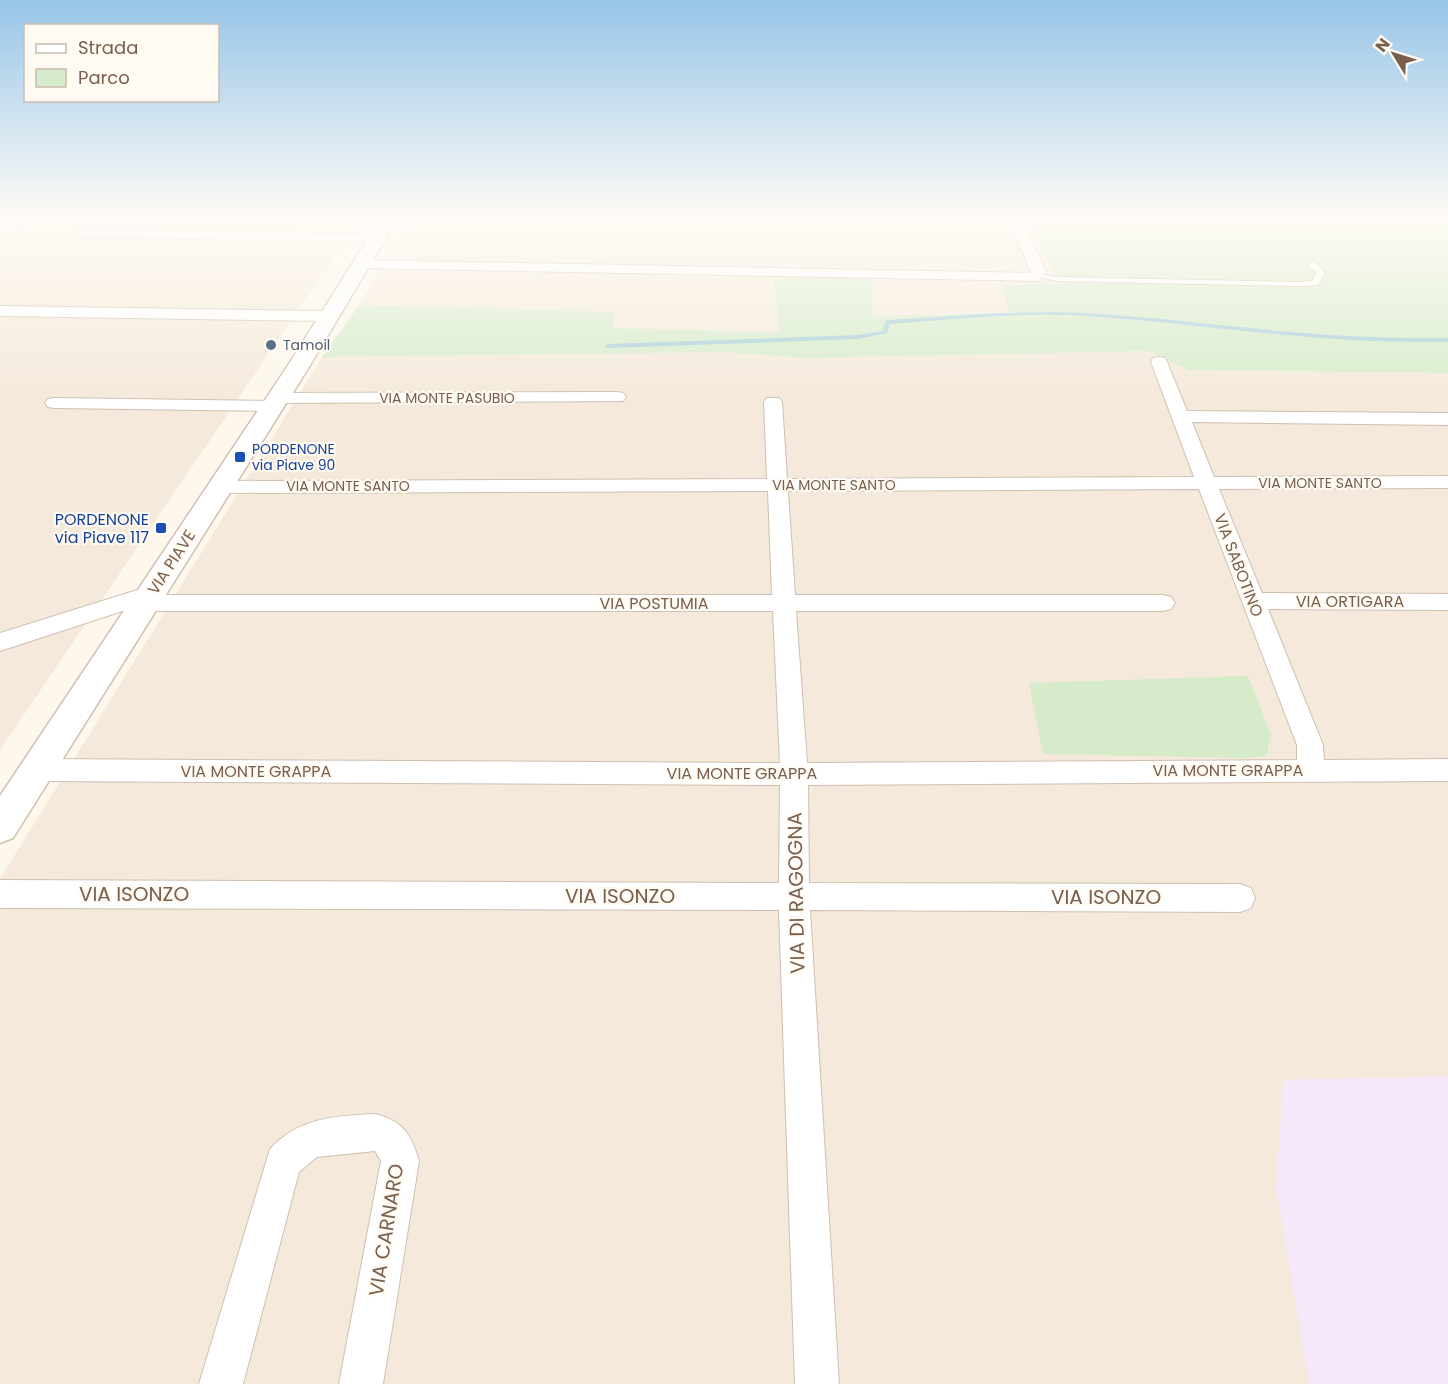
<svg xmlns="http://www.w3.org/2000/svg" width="1448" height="1384" font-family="Poppins,sans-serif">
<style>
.residential{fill:#f4e9da}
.education{fill:#f4e8f9}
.green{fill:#d5ebc9}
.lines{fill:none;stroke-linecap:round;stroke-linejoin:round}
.stream{fill:#a6ced9;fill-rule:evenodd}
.lane-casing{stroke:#cfbfb0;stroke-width:2}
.street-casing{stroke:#cfbfb0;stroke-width:2}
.secondary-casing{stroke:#d2c0ae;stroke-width:3}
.lane{fill:#fff;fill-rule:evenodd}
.street{fill:#fff;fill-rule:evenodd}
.secondary{fill:#fff;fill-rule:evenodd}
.service-dot{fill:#5c6f8a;stroke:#fffaf2;stroke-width:2}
.transit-dot{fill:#1a4fb4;stroke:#fffaf2;stroke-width:2}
.labels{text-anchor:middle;stroke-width:4.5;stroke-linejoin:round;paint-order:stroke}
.far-service-label{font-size:14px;fill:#4e5e75;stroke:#fffaf2;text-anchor:start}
.far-street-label{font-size:14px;fill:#785f4e;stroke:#fffaf2}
.far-transit-label{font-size:14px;fill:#164399;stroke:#fffaf2;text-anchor:start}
.transit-label{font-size:16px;fill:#164399;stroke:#fffaf2;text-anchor:end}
.street-label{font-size:16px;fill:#785f4e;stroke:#fffaf2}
.near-street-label{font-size:20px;fill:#785f4e;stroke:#fffaf2}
</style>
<rect width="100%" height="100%" fill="#fdf7ec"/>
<g class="residential">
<path d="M 0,215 L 361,215 L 334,257 L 0,750 Z"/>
<path d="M 413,215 L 1028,215 L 1059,284 L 1003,285 L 1011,313 L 873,316 L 871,279 L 774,280 L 779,332 L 612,328 L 614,313 L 359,305 Z"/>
<path d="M 1148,351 L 1189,370 L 1448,373 L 1448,1384 L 0,1384 L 0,879 L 322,357 L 725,352 L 803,358 Z"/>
</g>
<path class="education" d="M 1448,1076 L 1448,1384 L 1309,1384 L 1276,1189 L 1283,1080 Z"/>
<g class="green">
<path d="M 1028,215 L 1306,215 L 1448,223 L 1448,373 L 1189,370 L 1148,351 L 803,358 L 725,352 L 322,357 L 359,305 L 614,312 L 613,328 L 779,332 L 774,279 L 872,279 L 873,316 L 1010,313 L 1003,285 L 1059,284 Z"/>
<path d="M 1248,676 L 1271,735 L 1266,756 L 1246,758 L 1043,754 L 1029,683 Z"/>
</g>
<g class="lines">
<g class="stream">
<path d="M 1372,215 L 1388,215 L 1448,219 L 1448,221 L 1374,216 Z"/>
<path d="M 1056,312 C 1130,314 1205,324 1279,331 C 1335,336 1391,339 1448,338 L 1448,342 C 1406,342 1363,341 1321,338 C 1242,332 1164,321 1086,316 C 1021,312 955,319 890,324 L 887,333 L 858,339 L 608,348 L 605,346 L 608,344 L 858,335 L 883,331 L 885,322 L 888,320 L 1000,313 Z"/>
</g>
<defs>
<path id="lane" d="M 1309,262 L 1315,262 L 1325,272 L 1318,285 L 1300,286 L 1056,281 L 1033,275 L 1037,273 L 1056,277 L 1300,282 L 1312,281 L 1317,272 L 1309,266 Z"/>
<g id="street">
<path d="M 19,215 L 33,215 L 12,234 L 0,236 L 0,228 Z"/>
<path d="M 1007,215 L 1021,215 L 1046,272 L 1039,281 L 362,268 L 355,264 L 362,260 L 1030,273 L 1031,272 Z"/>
<path d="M 83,230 L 377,234 L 384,238 L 377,242 L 78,237 L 76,234 L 78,231 Z"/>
<path d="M 0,306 L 326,311 L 334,316 L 326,321 L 0,316 Z"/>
<path d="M 1159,357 L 1165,358 L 1167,362 L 1187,411 L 1448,413 L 1448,425 L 1192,422 L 1214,477 L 1448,476 L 1448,488 L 1219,489 L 1262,593 L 1448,594 L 1448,610 L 1268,609 L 1323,745 L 1324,760 L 1448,759 L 1448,781 L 808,785 L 809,883 L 1240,884 L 1251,888 L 1255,898 L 1251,908 L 1240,912 L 810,910 L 839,1384 L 795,1384 L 779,910 L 0,908 L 0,880 L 779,883 L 780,785 L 36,781 L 26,778 L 22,770 L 26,762 L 36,759 L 780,763 L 773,611 L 144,611 L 135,607 L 0,651 L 0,633 L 150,586 L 158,589 L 161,595 L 772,595 L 768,491 L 221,493 L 214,491 L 211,487 L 214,483 L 221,481 L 767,479 L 764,402 L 767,398 L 779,398 L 782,402 L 787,479 L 1194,477 L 1151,362 L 1153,358 ZM 1199,489 L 1297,745 L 1297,760 L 807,763 L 796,611 L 1163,611 L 1171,609 L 1175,603 L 1171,597 L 1163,595 L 795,595 L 788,491 Z"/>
<path d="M 617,392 L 623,393 L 626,397 L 623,401 L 280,403 L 282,406 L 279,410 L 273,411 L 54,408 L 48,407 L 45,403 L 48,399 L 54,398 L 271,401 L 269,398 L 272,394 L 278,393 Z"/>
<path d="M 376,1114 C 404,1122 411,1134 419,1161 L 383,1384 L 339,1384 L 381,1161 L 375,1151 L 317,1157 L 299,1172 L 243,1384 L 199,1384 L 270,1149 C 299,1117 336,1116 376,1114 Z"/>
</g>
<path id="secondary" d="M 383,215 L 400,215 L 309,367 L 13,838 L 0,843 L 0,796 L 287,367 Z"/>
</defs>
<use href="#lane" class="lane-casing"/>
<use href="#street" class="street-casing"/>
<use href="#secondary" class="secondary-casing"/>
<use href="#lane" class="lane"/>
<use href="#street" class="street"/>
<use href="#secondary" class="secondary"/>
</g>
<linearGradient id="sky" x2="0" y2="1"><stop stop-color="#97c5e8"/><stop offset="0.53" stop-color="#fefbf6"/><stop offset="1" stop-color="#fefbf6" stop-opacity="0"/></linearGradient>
<rect width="1448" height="408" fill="url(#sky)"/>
<circle class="service-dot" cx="271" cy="345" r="6"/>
<g class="transit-dot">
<rect x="234" y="451" width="12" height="12" rx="3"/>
<rect x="155" y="522" width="12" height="12" rx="3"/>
</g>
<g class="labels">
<g class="far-service-label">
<text x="283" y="350">Tamoil</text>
</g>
<g class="far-street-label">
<text x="447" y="403">VIA MONTE PASUBIO</text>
<text x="1320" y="488">VIA MONTE SANTO</text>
<text x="834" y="490">VIA MONTE SANTO</text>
<text x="348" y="491">VIA MONTE SANTO</text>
</g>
<g class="far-transit-label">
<text x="252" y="454">PORDENONE<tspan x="252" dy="16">via Piave 90</tspan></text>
</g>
<g class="transit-label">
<text x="149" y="525">PORDENONE<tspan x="149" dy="18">via Piave 117</tspan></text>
</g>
<g class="street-label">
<text transform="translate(171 562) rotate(-57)" y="6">VIA PIAVE</text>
<text transform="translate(1239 565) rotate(69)" y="6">VIA SABOTINO</text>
<text x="1350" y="607">VIA ORTIGARA</text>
<text x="654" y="609">VIA POSTUMIA</text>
<text x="1228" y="776">VIA MONTE GRAPPA</text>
<text x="256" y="777">VIA MONTE GRAPPA</text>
<text x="742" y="779">VIA MONTE GRAPPA</text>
</g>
<g class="near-street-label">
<text transform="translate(796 893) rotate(-91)" y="7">VIA DI RAGOGNA</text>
<text x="134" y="901">VIA ISONZO</text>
<text x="620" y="903">VIA ISONZO</text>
<text x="1106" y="904">VIA ISONZO</text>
<text transform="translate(386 1230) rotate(-81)" y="7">VIA CARNARO</text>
</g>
</g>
<rect x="24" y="24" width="195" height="78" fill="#fffaf2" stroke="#c9bcb0" stroke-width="1.5"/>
<rect x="36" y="44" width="30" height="9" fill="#ffffff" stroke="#c9bcb0" stroke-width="1.5"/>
<text x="78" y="54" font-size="18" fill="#785f4e">Strada</text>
<rect x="36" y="69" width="30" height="18" fill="#d5ebc9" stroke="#c9bcb0" stroke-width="1.5"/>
<text x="78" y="84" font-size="18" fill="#785f4e">Parco</text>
<g transform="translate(1394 54) rotate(308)" stroke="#fffaf2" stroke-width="4.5" paint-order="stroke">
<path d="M0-4.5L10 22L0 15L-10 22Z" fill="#785f4e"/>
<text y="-9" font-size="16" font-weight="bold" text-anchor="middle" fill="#785f4e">N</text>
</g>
</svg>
